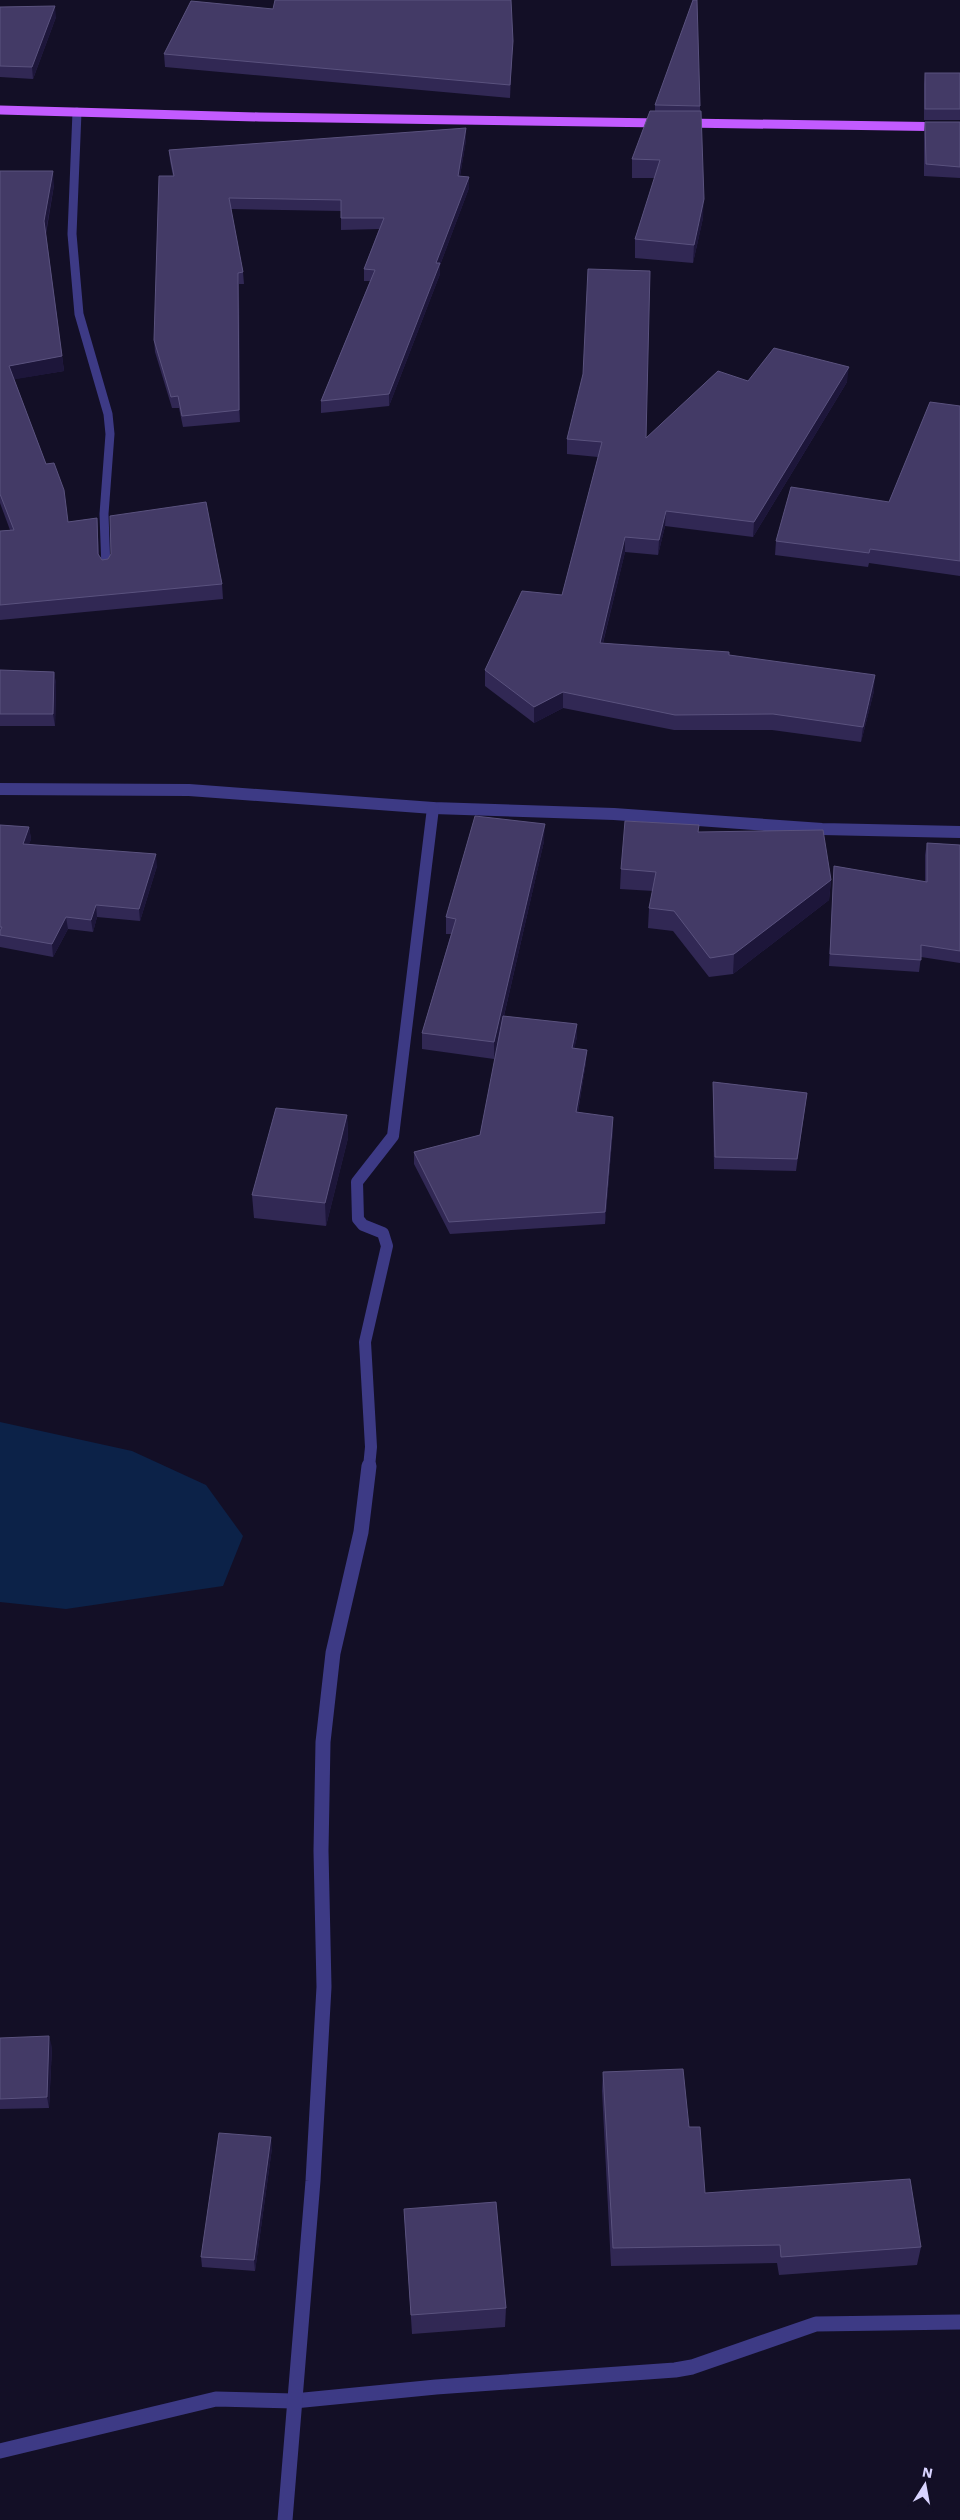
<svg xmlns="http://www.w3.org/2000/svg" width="960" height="2520" font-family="'Work Sans',sans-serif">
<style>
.water{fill:#0c2248}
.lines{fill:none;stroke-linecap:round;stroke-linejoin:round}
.minor-far2{stroke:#3d3a85;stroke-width:9}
.minor-far1{stroke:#3d3a85;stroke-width:12}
.minor{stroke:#3d3a85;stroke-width:15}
.primary{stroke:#c25bff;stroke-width:9}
.wall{fill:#312854}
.shaded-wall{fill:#1d163a}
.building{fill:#433a66;stroke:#5a527e}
</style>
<rect width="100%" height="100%" fill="#130f26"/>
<path class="water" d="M 0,1422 L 132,1451 L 206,1485 L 243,1536 L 223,1586 L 66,1609 L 0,1602 Z"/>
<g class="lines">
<path class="minor-far2" d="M 77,112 L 72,234 L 79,314 L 108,414 L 110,434 L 104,514 L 106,569"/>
<g class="minor-far1">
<path d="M 0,789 L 189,790 L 433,808 L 614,814 L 822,829 L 960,832"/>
<path d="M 369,1467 L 371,1447 L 365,1342 L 387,1246 L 383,1233 L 363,1225 L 358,1219 L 357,1182 L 393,1136 L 433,808"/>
</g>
<g class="minor">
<path d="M 0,2451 L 216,2399 L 294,2401 L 436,2387 L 675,2370 L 692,2367 L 816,2324 L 960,2322"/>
<path d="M 285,2520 L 313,2181 L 324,1987 L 321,1851 L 323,1742 L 333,1653 L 361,1532 L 369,1466"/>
</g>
<g class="primary">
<path d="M 0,110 L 259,117 L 662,123"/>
<path d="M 685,123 L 960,127"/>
</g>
</g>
<g class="wall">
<path d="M 0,7 L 56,17 L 33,79 L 0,77 Z"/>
<path d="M 164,54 L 512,54 L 510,98 L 165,67 Z"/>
<path d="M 925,73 L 960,73 L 960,120 L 924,120 L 924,84 Z"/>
<path d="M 655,105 L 700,106 L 703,218 L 693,263 L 635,258 L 635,239 L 655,178 L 632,178 L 632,159 L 655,111 Z"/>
<path d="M 925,122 L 960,122 L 960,178 L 924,176 L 924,133 Z"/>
<path d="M 466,140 L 460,176 L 469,177 L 469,188 L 440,265 L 440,274 L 389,406 L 321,413 L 321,401 L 370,281 L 364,281 L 364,269 L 379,229 L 341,230 L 341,211 L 231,209 L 243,272 L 244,284 L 239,284 L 240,422 L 183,427 L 179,408 L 172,408 L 155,352 L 154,340 L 173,176 L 170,161 L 169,150 Z"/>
<path d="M 0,171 L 54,185 L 46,234 L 64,371 L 14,379 L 68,522 L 97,518 L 99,556 L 102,560 L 222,584 L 223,599 L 0,620 L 0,531 L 10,530 L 0,503 Z"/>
<path d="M 748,381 L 847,382 L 753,537 L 665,526 L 658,555 L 625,552 L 603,643 L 729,655 L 874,691 L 861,742 L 772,730 L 674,730 L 563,708 L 534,723 L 485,686 L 485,670 L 562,595 L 598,457 L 567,454 L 567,439 L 646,438 Z"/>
<path d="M 960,406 L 960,576 L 869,563 L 868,567 L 775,555 L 776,541 L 889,502 Z"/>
<path d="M 0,670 L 54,672 L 56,684 L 55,726 L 0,726 Z"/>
<path d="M 0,825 L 29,827 L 31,839 L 29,844 L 157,866 L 140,921 L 97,917 L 93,932 L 68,929 L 53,957 L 0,947 Z"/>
<path d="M 698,832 L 831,880 L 829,900 L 733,974 L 709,977 L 673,931 L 648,928 L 649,908 L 653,891 L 620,889 L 621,869 Z"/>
<path d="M 544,841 L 504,1016 L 577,1037 L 574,1048 L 586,1062 L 578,1112 L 613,1129 L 605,1224 L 450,1234 L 414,1164 L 414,1152 L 480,1135 L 498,1043 L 494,1059 L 422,1049 L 422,1033 L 451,934 L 446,934 L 446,917 Z"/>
<path d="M 927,843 L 960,845 L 960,963 L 921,957 L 919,972 L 829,966 L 834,866 L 925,882 L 925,855 Z"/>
<path d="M 713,1082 L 807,1093 L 796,1171 L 714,1169 L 713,1094 Z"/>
<path d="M 347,1115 L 348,1138 L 326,1226 L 254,1218 L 252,1195 Z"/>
<path d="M 0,2038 L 52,2047 L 49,2108 L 0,2109 Z"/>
<path d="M 603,2072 L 689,2127 L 705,2193 L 921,2247 L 917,2265 L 779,2275 L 777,2263 L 611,2266 L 602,2091 Z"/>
<path d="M 272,2148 L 255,2271 L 202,2267 L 201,2257 Z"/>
<path d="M 404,2209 L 506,2308 L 505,2327 L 412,2334 Z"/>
</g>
<g class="shaded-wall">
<path d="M 55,6 L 56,17 L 33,79 L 32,67 Z"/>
<path d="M 466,128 L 466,140 L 458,187 L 458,176 Z"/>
<path d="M 53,171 L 54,185 L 45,236 L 44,221 Z"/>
<path d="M 469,177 L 469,188 L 440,265 L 440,274 L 389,406 L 389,394 L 436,263 Z"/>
<path d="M 704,199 L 703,218 L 693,263 L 694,245 Z"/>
<path d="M 238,273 L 239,284 L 240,422 L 239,410 Z"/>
<path d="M 62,356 L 64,371 L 11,380 L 9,366 Z"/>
<path d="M 849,367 L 847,382 L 753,537 L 754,522 Z"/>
<path d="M 666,511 L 665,526 L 658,555 L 659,540 Z"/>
<path d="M 97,518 L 98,533 L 99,569 L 98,554 Z"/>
<path d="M 625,537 L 625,552 L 599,658 L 600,643 Z"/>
<path d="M 54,672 L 56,684 L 55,726 L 53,714 Z"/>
<path d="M 875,675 L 874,691 L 861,742 L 863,727 Z"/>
<path d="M 563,692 L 563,708 L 534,723 L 534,707 Z"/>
<path d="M 545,824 L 544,841 L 494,1059 L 494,1042 Z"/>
<path d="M 29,827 L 31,839 L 25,856 L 23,844 Z"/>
<path d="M 156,854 L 157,866 L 140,921 L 139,909 Z"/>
<path d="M 831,880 L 829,900 L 733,974 L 734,954 Z"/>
<path d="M 96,905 L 97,917 L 93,932 L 91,920 Z"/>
<path d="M 66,917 L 68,929 L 53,957 L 52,944 Z"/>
<path d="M 577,1024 L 577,1037 L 572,1060 L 572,1048 Z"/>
<path d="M 587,1050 L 586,1062 L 576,1124 L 576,1112 Z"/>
<path d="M 347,1115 L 348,1138 L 326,1226 L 325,1203 Z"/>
<path d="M 613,1117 L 613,1129 L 605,1224 L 605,1212 Z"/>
<path d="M 49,2036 L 52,2047 L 49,2108 L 47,2097 Z"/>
<path d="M 271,2137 L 272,2148 L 255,2271 L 254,2260 Z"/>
</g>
<g class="building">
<path d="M 275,0 L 511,0 L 513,41 L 510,85 L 164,54 L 191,1 L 273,9 Z"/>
<path d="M 693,0 L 697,0 L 700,106 L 655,105 Z"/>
<path d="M 55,6 L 32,67 L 0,66 L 0,7 Z"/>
<rect x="925" y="73" width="35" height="36"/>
<path d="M 650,111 L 701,111 L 704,199 L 694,245 L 635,239 L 660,160 L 632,159 Z"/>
<path d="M 925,122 L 960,122 L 960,167 L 926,164 Z"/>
<path d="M 466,128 L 458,176 L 469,177 L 436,263 L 440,263 L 389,394 L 321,401 L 375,270 L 364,269 L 384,218 L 341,218 L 341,200 L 229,198 L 243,272 L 238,273 L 239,410 L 182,416 L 178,396 L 171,397 L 154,340 L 159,176 L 174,176 L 169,150 Z"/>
<path d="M 0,171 L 53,171 L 44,221 L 62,356 L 9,366 L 46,464 L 54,463 L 64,490 L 68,522 L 97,518 L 98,554 L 102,560 L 108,559 L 111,554 L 110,516 L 206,502 L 222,584 L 0,605 L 0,531 L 14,530 L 0,494 Z"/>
<path d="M 588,269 L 650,271 L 646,438 L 718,371 L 748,381 L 774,348 L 849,367 L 754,522 L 666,511 L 659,540 L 625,537 L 600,643 L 729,652 L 729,655 L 875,675 L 863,727 L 773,714 L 675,715 L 563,692 L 534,707 L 485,670 L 522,591 L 562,595 L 602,442 L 567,439 L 583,374 Z"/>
<path d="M 930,402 L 960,406 L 960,561 L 870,549 L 869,553 L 776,541 L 791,487 L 889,502 Z"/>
<path d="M 0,670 L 54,672 L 53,714 L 0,714 Z"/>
<path d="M 475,816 L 545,824 L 494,1042 L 422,1033 L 456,919 L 446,917 Z"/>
<path d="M 625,821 L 699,825 L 698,832 L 823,830 L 831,880 L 734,954 L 710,958 L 674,911 L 649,908 L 656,872 L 621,869 Z"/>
<path d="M 0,825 L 29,827 L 23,844 L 156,854 L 139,909 L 96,905 L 91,920 L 66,917 L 52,944 L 0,935 L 0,931 L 2,927 L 0,927 Z"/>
<path d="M 927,843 L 960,845 L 960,951 L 921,945 L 921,960 L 830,954 L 834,866 L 927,882 Z"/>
<path d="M 503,1016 L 577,1024 L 572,1048 L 587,1050 L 576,1112 L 613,1117 L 605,1212 L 449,1222 L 414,1152 L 480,1135 Z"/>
<path d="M 713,1082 L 807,1093 L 797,1159 L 715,1157 Z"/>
<path d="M 276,1108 L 347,1115 L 325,1203 L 252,1195 Z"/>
<path d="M 49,2036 L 47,2097 L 0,2099 L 0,2038 Z"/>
<path d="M 683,2069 L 689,2127 L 700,2127 L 705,2193 L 910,2179 L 921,2247 L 781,2257 L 780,2245 L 613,2248 L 603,2072 Z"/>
<path d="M 219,2133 L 271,2137 L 254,2260 L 201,2257 Z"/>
<path d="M 496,2202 L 506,2308 L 411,2315 L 404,2209 Z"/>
</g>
<g transform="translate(925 2485) rotate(11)" stroke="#130f26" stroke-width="4" paint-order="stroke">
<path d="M0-4L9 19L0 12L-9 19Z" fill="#d9d4ff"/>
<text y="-8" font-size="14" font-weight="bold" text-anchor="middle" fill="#d9d4ff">N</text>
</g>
</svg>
